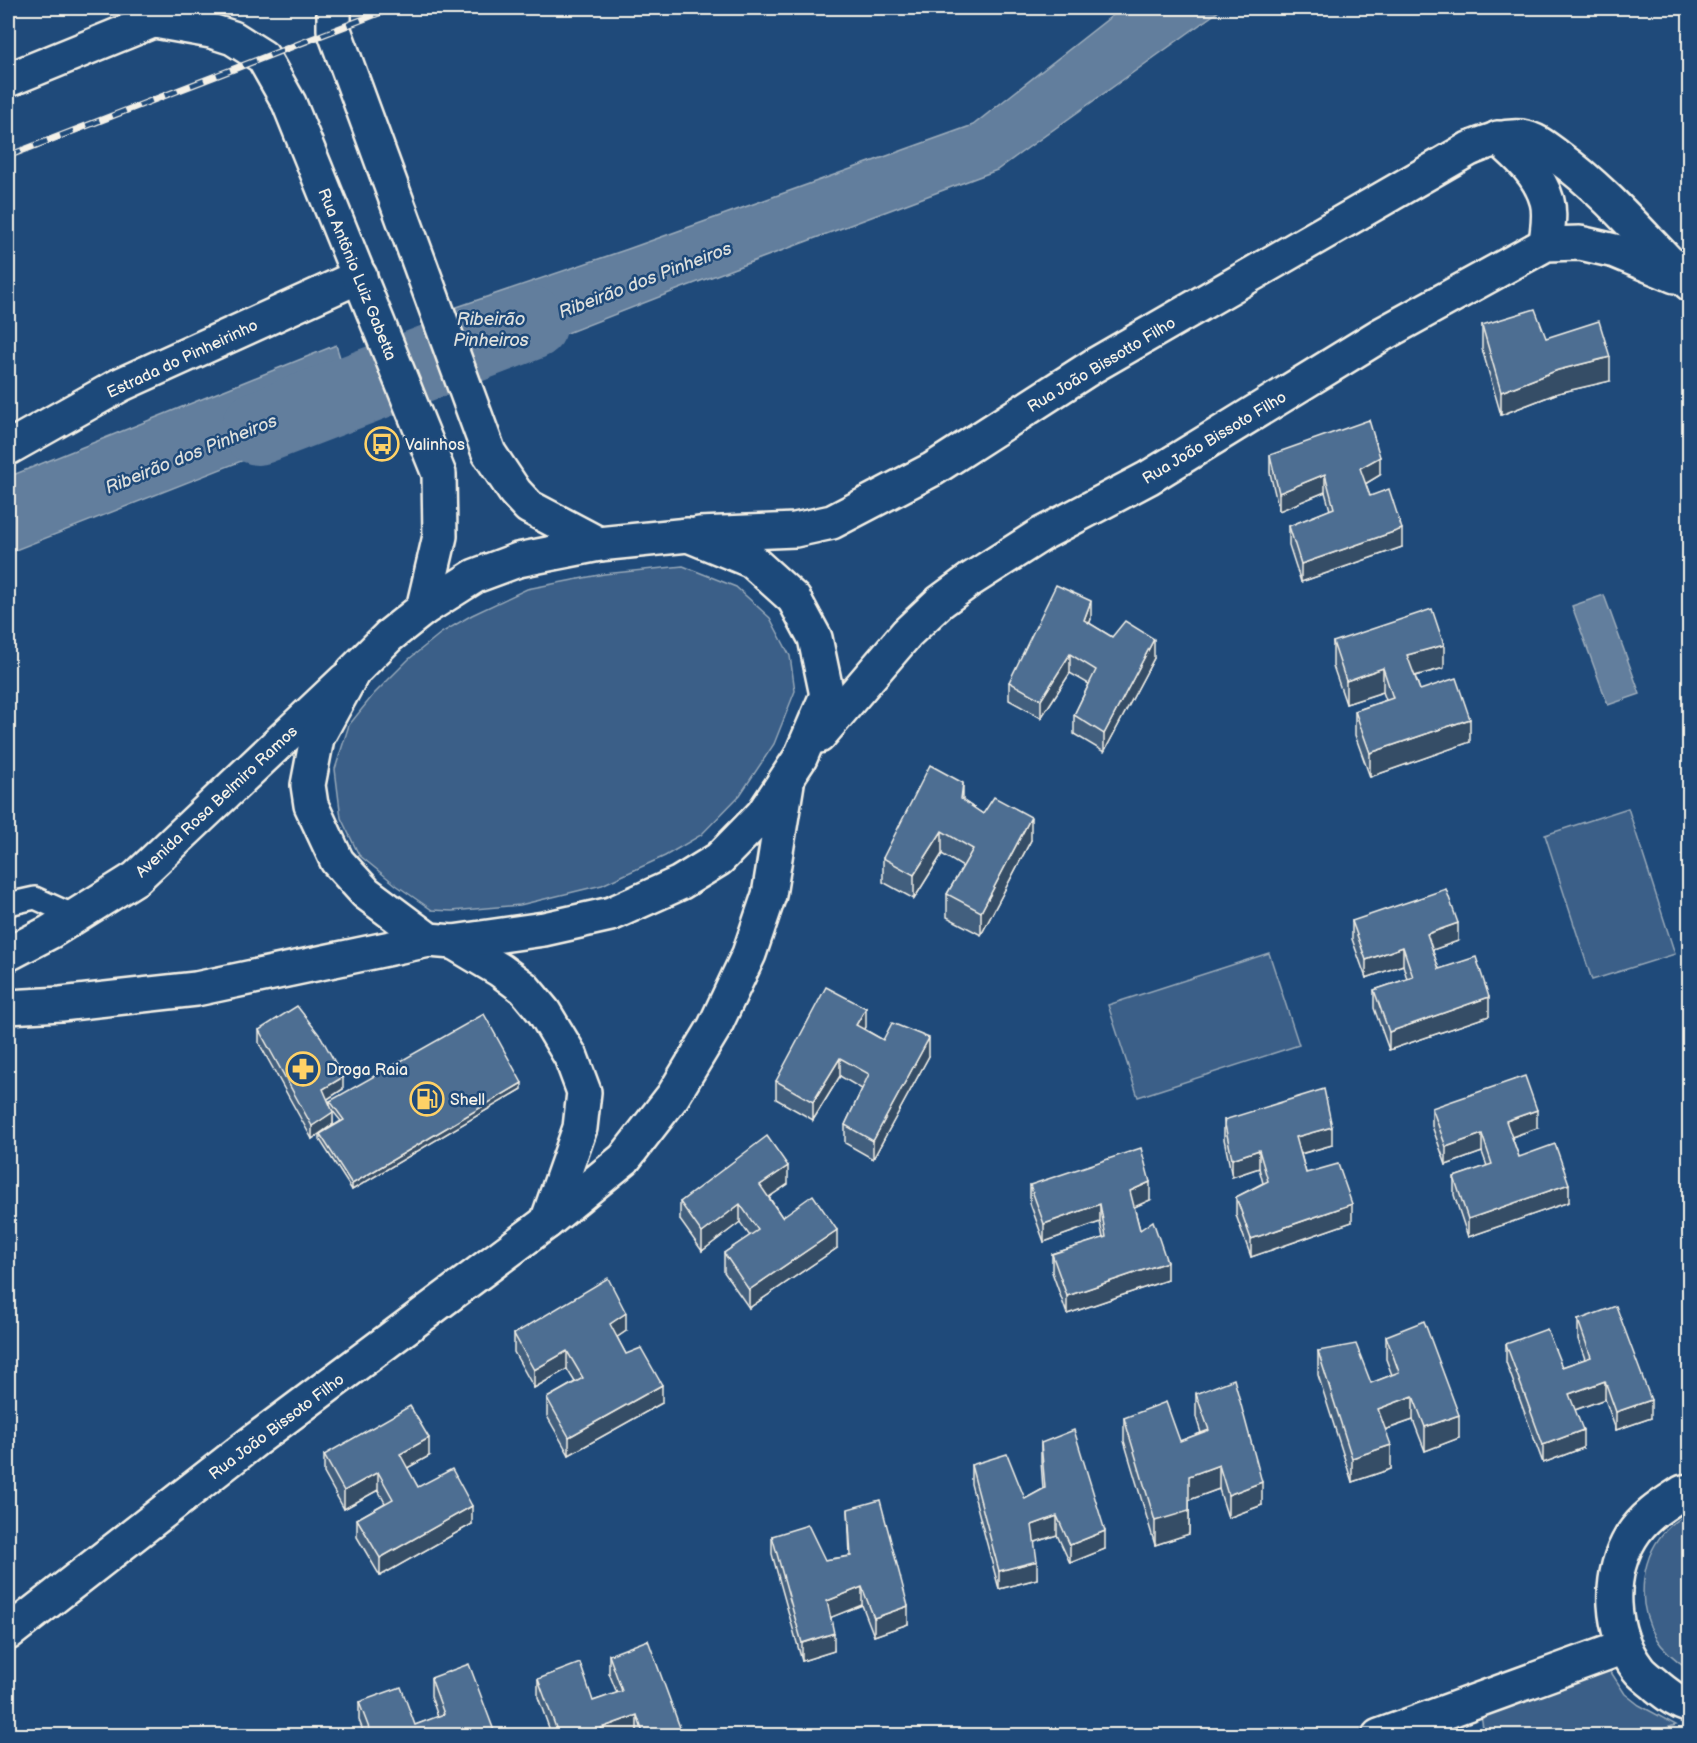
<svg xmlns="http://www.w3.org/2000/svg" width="1697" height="1743" font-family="'Balsamiq Sans',sans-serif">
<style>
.green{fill:#3a5f88;stroke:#97a8b8;stroke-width:1.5}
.water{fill:#627e9d;stroke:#9cacbb;stroke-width:1.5}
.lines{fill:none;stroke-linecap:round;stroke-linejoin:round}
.river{stroke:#627e9d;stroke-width:74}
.lane-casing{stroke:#f4f1e8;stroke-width:26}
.street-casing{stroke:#f4f1e8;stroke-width:38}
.secondary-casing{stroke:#f4f1e8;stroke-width:38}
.primary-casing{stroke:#f4f1e8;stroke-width:38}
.lane{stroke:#1f4a7a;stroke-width:21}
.street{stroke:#1f4a7a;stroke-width:33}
.secondary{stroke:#1f4a7a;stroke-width:33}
.primary{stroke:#1f4a7a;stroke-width:33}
.rail-casing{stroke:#f4f1e8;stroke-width:7}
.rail{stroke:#1f4a7a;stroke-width:4.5;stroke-dasharray:14;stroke-linecap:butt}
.wall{fill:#425f7e;stroke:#f4f1e8;stroke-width:1.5}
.shaded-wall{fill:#364d66;stroke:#f4f1e8;stroke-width:1.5}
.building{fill:#4d6e92;stroke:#f4f1e8;stroke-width:1.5}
.labels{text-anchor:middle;stroke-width:5;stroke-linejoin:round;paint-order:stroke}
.street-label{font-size:16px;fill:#f4f1e8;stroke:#1f4a7a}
.poi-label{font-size:16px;fill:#f4f1e8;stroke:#1f4a7a;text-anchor:start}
.water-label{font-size:18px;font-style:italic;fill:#dee0dd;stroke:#1f4a7a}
</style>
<rect width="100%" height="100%" fill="#1f4a7a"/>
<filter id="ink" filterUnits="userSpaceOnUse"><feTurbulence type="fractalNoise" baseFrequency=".0167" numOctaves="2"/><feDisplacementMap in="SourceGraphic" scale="12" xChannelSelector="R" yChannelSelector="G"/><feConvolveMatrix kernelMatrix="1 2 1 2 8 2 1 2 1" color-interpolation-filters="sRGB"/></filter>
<g filter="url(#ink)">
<g class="green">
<path d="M 683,566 L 736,587 L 770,618 L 790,656 L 795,691 L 774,744 L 740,795 L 701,835 L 665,856 L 602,885 L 520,905 L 452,911 L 432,910 L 396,885 L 359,855 L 341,818 L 335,769 L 349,725 L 374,694 L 409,659 L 441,633 L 472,615 L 527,589 L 604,574 Z"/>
<path d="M 1628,808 L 1675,954 L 1592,980 L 1545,835 Z"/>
<path d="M 1269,953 L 1299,1045 L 1138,1097 L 1108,1005 Z"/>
<path d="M 1689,1513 L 1689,1669 C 1677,1661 1664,1651 1656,1638 C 1635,1603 1640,1554 1670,1526 C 1676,1521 1683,1517 1689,1513 Z"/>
<path d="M 1607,1666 L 1625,1694 L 1639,1705 L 1676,1725 L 1643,1735 L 1484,1735 L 1481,1714 Z"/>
</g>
<g class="water">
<path d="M 1122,8 L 1223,8 L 997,170 L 682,288 L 473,370 L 448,310 L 628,249 L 973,125 Z"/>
<path d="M 336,345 L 358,415 L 8,553 L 8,477 Z"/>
<path d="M 1604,595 L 1640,694 L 1608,705 L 1572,606 Z"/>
</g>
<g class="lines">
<path class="river" d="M 258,428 L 531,323"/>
<defs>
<path id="lane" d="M 8,904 L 35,898 L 75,916"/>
<g id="street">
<path d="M 8,448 L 120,385 L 360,276"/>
<path d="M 1690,1491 L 1683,1492 C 1663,1505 1644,1516 1631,1537 C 1607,1577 1610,1632 1638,1669 C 1643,1676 1652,1681 1658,1687 C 1669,1696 1677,1702 1690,1706"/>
<path d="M 1379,1736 L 1624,1647"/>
</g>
<g id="secondary">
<path d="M 453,942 L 500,970 L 524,988 L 544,1012 L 571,1057 L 584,1092 L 580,1128 L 547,1222"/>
<path d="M 8,954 L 50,932 L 136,878 L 345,680"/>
<path d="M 8,1007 L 61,1004 L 196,989 L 429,940"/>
<path d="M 8,1633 L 254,1441 L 547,1222 L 624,1159 L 673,1096 L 714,1028 L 749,954 L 769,895 L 788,777"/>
</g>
<g id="primary">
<path d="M 334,8 L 334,30 L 489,453 L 515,492 L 529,507 L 599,544"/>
<path d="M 155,21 L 211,31 L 233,38 L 263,57 L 289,103 L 439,474 L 440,536 L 423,609"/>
<path d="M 8,80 L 175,12"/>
<path d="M 1498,138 C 1518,155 1540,175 1547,201 C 1551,215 1547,230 1546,244"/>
<path d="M 699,534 L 795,530 L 832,522 L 933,469 L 1093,366 L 1469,149 C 1487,142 1503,135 1522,137 C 1536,139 1547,149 1558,157 C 1608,193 1646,241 1690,284"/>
<path d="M 688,535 L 752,561 L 794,599 L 815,638 L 827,695 L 800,758 L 763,814 L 719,859 L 680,883 L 611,914 L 544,929 L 453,942 L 429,940 L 366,893 L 337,861 L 311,805 L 308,785 L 317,738 L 353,672 L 389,636 L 423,609 L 475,576 L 518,560 L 599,544 Z"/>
<path d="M 819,736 L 907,633 L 940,602 L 970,580 L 1042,534 L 1148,478 L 1379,336 L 1546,244 L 1580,243 L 1615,251 L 1675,276"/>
</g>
</defs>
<use href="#lane" class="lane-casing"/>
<use href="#street" class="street-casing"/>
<use href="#secondary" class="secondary-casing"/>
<use href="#primary" class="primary-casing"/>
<use href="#lane" class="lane"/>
<use href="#street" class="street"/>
<use href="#secondary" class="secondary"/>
<use href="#primary" class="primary"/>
<defs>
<path id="rail" d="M 8,156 L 392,8"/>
</defs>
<use href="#rail" class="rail-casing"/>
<use href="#rail" class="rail"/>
</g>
<g class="wall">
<path d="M 1482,325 L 1546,338 L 1610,381 L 1558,393 L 1501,415 L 1482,349 Z"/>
<path d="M 1270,455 L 1380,475 L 1365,484 L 1370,496 L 1402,547 L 1301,582 L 1289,545 L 1289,526 L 1330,510 L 1325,492 L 1279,511 L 1270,473 Z"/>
<path d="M 1091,619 L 1089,623 L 1112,637 L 1154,658 L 1104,752 L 1074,734 L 1074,715 L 1089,684 L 1070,673 L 1041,718 L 1009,700 L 1009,682 Z"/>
<path d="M 1333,642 L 1444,668 L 1415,676 L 1420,690 L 1470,742 L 1370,777 L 1355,735 L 1355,711 L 1386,700 L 1383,692 L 1346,704 L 1333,666 Z"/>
<path d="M 963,801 L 983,814 L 1031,840 L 981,935 L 947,917 L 947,894 L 963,867 L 942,854 L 914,899 L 883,882 L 883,858 Z"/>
<path d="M 1352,921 L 1458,941 L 1432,950 L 1439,969 L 1489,1016 L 1389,1050 L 1374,1008 L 1374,990 L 1407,979 L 1403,965 L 1366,978 L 1352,939 Z"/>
<path d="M 866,1027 L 864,1029 L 883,1040 L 929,1056 L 873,1159 L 845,1143 L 845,1125 L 862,1089 L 840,1076 L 813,1120 L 776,1099 L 776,1081 Z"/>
<path d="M 259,1030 L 343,1089 L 327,1099 L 330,1106 L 330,1101 L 522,1089 L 352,1190 L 320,1140 L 320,1134 L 341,1121 L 332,1110 L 333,1124 L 312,1139 L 259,1043 Z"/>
<path d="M 1432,1108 L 1537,1128 L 1512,1137 L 1519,1157 L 1569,1202 L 1468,1237 L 1454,1195 L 1454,1177 L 1487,1166 L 1482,1152 L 1446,1165 L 1432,1126 Z"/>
<path d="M 1224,1120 L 1332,1145 L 1301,1154 L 1306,1173 L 1352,1222 L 1251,1257 L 1236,1215 L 1236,1197 L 1263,1183 L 1259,1168 L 1232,1177 L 1224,1139 Z"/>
<path d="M 788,1184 L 769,1197 L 782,1217 L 837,1248 L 749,1308 L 724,1272 L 724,1253 L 750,1236 L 740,1222 L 702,1251 L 680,1220 L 680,1202 Z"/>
<path d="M 1030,1185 L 1150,1200 L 1134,1207 L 1140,1230 L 1167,1280 L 1067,1314 L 1052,1272 L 1052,1254 L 1103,1238 L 1100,1222 L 1044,1242 L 1030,1203 Z"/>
<path d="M 1578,1320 L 1651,1418 L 1616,1430 L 1605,1399 L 1575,1410 L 1583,1448 L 1543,1463 L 1506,1362 L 1506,1344 L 1562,1367 L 1585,1359 L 1578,1339 Z"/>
<path d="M 626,1331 L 617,1337 L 626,1354 L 662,1403 L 569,1455 L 547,1416 L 547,1398 L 575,1382 L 567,1369 L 534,1388 L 514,1352 L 514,1334 Z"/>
<path d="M 1386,1336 L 1459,1438 L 1425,1451 L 1413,1420 L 1385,1430 L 1391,1469 L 1352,1482 L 1318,1375 L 1318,1351 L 1371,1383 L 1392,1375 L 1386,1359 Z"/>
<path d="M 1196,1394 L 1262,1505 L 1228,1518 L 1219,1489 L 1189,1500 L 1189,1534 L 1155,1545 L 1124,1441 L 1124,1418 L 1180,1441 L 1201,1433 L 1196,1417 Z"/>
<path d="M 1041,1443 L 1105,1549 L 1070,1563 L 1057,1535 L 1034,1542 L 1037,1579 L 999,1589 L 971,1484 L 971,1465 L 1025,1499 L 1043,1489 L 1041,1461 Z"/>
<path d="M 324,1455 L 429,1456 L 407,1468 L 418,1487 L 472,1524 L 380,1576 L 357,1537 L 357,1519 L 385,1503 L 378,1490 L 344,1509 L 324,1473 Z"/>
<path d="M 848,1509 L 908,1624 L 874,1636 L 862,1605 L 831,1617 L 834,1651 L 802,1661 L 772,1554 L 772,1536 L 825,1560 L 850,1556 Z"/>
<path d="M 609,1655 L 682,1736 L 638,1736 L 637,1733 L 630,1736 L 552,1736 L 538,1697 L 538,1679 L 593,1701 L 617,1693 L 609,1673 Z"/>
<path d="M 431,1678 L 496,1736 L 365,1736 L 359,1720 L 359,1702 L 415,1725 L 438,1717 L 431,1696 Z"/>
</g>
<g class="shaded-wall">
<path d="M 1610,357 L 1610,381 L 1558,393 L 1501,415 L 1501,392 L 1558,370 Z"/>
<path d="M 1380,457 L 1380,475 L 1360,487 L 1360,468 Z"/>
<path d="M 1325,474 L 1325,492 L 1279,511 L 1279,493 Z"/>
<path d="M 1402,529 L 1402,547 L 1301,582 L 1301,564 Z"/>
<path d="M 1091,601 L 1091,619 L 1084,638 L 1084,620 Z"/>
<path d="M 1154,639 L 1154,658 L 1104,752 L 1104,734 Z"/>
<path d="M 1444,645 L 1444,668 L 1407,678 L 1407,655 Z"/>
<path d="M 1070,654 L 1070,673 L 1041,718 L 1041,700 Z"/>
<path d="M 1383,668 L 1383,692 L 1346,704 L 1346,681 Z"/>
<path d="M 1470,719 L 1470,742 L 1370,777 L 1370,753 Z"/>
<path d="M 963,783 L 963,807 L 961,799 Z"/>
<path d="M 1031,817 L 1031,840 L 981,935 L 981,912 Z"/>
<path d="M 942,831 L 942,854 L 914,899 L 914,875 Z"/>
<path d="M 1458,923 L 1458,941 L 1427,952 L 1427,934 Z"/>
<path d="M 1403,947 L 1403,965 L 1366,978 L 1366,960 Z"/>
<path d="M 1489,997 L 1489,1016 L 1389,1050 L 1389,1032 Z"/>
<path d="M 866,1008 L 866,1027 L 856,1043 L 856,1025 Z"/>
<path d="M 929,1038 L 929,1056 L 873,1159 L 873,1141 Z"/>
<path d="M 840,1058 L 840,1076 L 813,1120 L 813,1102 Z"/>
<path d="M 343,1077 L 343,1089 L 323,1102 L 323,1089 Z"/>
<path d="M 522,1083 L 522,1089 L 352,1190 L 352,1184 Z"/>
<path d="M 1537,1110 L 1537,1128 L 1506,1139 L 1506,1121 Z"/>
<path d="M 333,1112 L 333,1124 L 312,1139 L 312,1126 Z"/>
<path d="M 1332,1127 L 1332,1145 L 1296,1155 L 1296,1137 Z"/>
<path d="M 1482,1134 L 1482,1152 L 1446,1165 L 1446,1147 Z"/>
<path d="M 1259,1150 L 1259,1168 L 1232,1177 L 1232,1159 Z"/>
<path d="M 788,1166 L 788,1184 L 760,1203 L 760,1185 Z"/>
<path d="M 1150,1182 L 1150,1200 L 1130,1209 L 1130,1191 Z"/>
<path d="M 1569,1184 L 1569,1202 L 1468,1237 L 1468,1219 Z"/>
<path d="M 740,1204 L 740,1222 L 702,1251 L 702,1233 Z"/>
<path d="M 1100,1204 L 1100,1222 L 1044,1242 L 1044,1224 Z"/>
<path d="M 1352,1204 L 1352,1222 L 1251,1257 L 1251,1239 Z"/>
<path d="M 837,1230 L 837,1248 L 749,1308 L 749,1290 Z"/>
<path d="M 1167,1262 L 1167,1280 L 1067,1314 L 1067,1296 Z"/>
<path d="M 626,1313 L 626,1331 L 610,1342 L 610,1324 Z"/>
<path d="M 567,1351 L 567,1369 L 534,1388 L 534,1370 Z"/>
<path d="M 1605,1381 L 1605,1399 L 1569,1412 L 1569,1394 Z"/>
<path d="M 662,1385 L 662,1403 L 569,1455 L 569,1437 Z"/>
<path d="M 1413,1396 L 1413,1420 L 1378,1432 L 1378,1409 Z"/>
<path d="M 1651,1400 L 1651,1418 L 1616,1430 L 1616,1412 Z"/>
<path d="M 1459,1415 L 1459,1438 L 1425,1451 L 1425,1427 Z"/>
<path d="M 1583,1430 L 1583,1448 L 1543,1463 L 1543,1445 Z"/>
<path d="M 429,1438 L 429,1456 L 400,1472 L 400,1454 Z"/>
<path d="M 1391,1445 L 1391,1469 L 1352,1482 L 1352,1458 Z"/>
<path d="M 1219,1465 L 1219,1489 L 1189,1500 L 1189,1534 L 1155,1545 L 1155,1521 L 1189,1476 Z"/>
<path d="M 378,1472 L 378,1490 L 344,1509 L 344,1491 Z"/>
<path d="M 1262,1482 L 1262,1505 L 1228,1518 L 1228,1495 Z"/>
<path d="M 472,1506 L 472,1524 L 380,1576 L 380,1558 Z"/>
<path d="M 1057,1516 L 1057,1535 L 1032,1543 L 1032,1525 Z"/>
<path d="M 1105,1531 L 1105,1549 L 1070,1563 L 1070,1545 Z"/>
<path d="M 1037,1561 L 1037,1579 L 999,1589 L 999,1571 Z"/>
<path d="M 862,1587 L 862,1605 L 827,1619 L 827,1601 Z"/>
<path d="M 908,1606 L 908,1624 L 874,1636 L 874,1618 Z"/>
<path d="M 834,1633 L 834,1651 L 802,1661 L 802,1643 Z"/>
<path d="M 637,1715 L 637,1733 L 630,1736 L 601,1736 L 601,1728 Z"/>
</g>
<g class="building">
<path d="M 1535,309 L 1546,338 L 1599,321 L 1610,357 L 1558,370 L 1501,392 L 1482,325 Z"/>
<path d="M 1369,420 L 1380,457 L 1360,468 L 1370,496 L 1389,489 L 1402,529 L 1301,564 L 1289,526 L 1334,508 L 1325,474 L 1279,493 L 1270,455 Z"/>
<path d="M 1056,585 L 1091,601 L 1084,620 L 1112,637 L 1125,621 L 1154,639 L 1104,734 L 1074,715 L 1096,670 L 1070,654 L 1041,700 L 1009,682 Z"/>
<path d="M 1432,609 L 1444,645 L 1407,655 L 1420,690 L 1456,678 L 1470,719 L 1370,753 L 1355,711 L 1393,698 L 1383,668 L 1346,681 L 1333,642 Z"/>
<path d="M 930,765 L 963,783 L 961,799 L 983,814 L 994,797 L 1031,817 L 981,912 L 947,894 L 973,849 L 942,831 L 914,875 L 883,858 Z"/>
<path d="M 1446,889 L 1458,923 L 1427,934 L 1439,969 L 1476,957 L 1489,997 L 1389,1032 L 1374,990 L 1413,977 L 1403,947 L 1366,960 L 1352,921 Z"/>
<path d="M 826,987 L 866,1008 L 856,1025 L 883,1040 L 892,1023 L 929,1038 L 873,1141 L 845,1125 L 869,1074 L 840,1058 L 813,1102 L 776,1081 Z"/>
<path d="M 297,1006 L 321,1037 L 343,1077 L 323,1089 L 333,1112 L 312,1126 L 259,1030 Z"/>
<path d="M 484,1014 L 522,1083 L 352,1184 L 320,1134 L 344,1120 L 330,1101 Z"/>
<path d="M 1525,1076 L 1537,1110 L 1506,1121 L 1519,1157 L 1555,1144 L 1569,1184 L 1468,1219 L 1454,1177 L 1492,1164 L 1482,1134 L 1446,1147 L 1432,1108 Z"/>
<path d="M 1324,1089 L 1332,1127 L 1296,1137 L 1306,1173 L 1338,1164 L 1352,1204 L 1251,1239 L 1236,1197 L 1268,1181 L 1259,1150 L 1232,1159 L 1224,1120 Z"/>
<path d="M 767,1136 L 788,1166 L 760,1185 L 782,1217 L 813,1195 L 837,1230 L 749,1290 L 724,1253 L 758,1230 L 740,1204 L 702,1233 L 680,1202 Z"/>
<path d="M 1141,1148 L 1150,1182 L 1130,1191 L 1140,1230 L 1153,1221 L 1167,1262 L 1067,1296 L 1052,1254 L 1106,1237 L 1100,1204 L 1044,1224 L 1030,1185 Z"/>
<path d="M 608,1278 L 626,1313 L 610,1324 L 626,1354 L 641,1348 L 662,1385 L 569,1437 L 547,1398 L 583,1378 L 567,1351 L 534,1370 L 514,1334 Z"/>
<path d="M 1616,1306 L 1651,1400 L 1616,1412 L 1605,1381 L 1569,1394 L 1583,1430 L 1543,1445 L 1506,1344 L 1547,1329 L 1562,1367 L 1591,1357 L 1578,1320 Z"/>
<path d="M 1424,1321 L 1459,1415 L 1425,1427 L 1413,1396 L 1378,1409 L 1391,1445 L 1352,1458 L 1318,1351 L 1356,1344 L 1371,1383 L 1399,1372 L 1386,1336 Z"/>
<path d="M 1234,1379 L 1262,1482 L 1228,1495 L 1219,1465 L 1189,1476 L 1189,1511 L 1155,1521 L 1124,1418 L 1166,1402 L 1180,1441 L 1209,1430 L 1196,1394 Z"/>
<path d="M 410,1406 L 429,1438 L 400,1454 L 418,1487 L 452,1469 L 472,1506 L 380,1558 L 357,1519 L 393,1499 L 378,1472 L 344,1491 L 324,1455 Z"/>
<path d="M 1074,1430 L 1105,1531 L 1070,1545 L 1057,1516 L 1032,1525 L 1037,1561 L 999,1571 L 971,1465 L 1007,1454 L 1025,1499 L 1045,1488 L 1041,1443 Z"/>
<path d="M 880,1500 L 908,1606 L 874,1618 L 862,1587 L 827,1601 L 834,1633 L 802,1643 L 772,1536 L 808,1525 L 825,1560 L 851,1556 L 848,1509 Z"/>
<path d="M 648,1640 L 682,1733 L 677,1736 L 644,1736 L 637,1715 L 601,1728 L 604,1736 L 559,1736 L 538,1679 L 580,1663 L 593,1701 L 622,1691 L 609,1655 Z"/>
<path d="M 469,1664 L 496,1736 L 372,1736 L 359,1702 L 401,1687 L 415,1725 L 444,1714 L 431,1678 Z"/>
</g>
</g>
<defs>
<symbol id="bus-ring" viewBox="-11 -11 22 22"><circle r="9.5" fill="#1f4a7a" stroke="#ffd166" stroke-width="1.5"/><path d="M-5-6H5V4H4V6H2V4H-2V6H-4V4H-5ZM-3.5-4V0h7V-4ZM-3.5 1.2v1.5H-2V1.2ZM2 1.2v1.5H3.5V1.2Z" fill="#ffd166"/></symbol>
<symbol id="pharmacy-ring" viewBox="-11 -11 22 22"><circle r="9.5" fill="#1f4a7a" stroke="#ffd166" stroke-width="1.5"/><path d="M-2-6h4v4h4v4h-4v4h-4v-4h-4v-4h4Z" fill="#ffd166"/></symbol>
<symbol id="fuel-ring" viewBox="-11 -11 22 22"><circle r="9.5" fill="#1f4a7a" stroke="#ffd166" stroke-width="1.5"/><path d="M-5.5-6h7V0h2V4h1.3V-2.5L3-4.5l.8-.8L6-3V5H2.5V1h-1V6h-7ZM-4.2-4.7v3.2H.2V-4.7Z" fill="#ffd166"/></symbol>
</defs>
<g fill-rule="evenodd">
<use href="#bus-ring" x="363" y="425" width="38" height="38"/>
<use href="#pharmacy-ring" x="284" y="1050" width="38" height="38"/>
<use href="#fuel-ring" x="408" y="1080" width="38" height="38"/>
</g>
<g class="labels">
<g class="street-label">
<text transform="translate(358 274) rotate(68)" y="6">Rua Antônio Luiz Gabetta</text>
<text transform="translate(182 358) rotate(-25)" y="6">Estrada do Pinheirinho</text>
<text transform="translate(1101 364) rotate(-31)" y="6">Rua João Bissotto Filho</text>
<text transform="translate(1214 437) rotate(-31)" y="6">Rua João Bissoto Filho</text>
<text transform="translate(216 801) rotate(-43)" y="6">Avenida Rosa Belmiro Ramos</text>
<text transform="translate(276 1426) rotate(-37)" y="6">Rua João Bissoto Filho</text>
</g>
<g class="poi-label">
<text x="405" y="450">Valinhos</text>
<text x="326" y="1075">Droga Raia</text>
<text x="450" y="1105">Shell</text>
</g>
<g class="water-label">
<text transform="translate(645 280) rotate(-21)" y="6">Ribeirão dos Pinheiros</text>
<text x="491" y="325">Ribeirão<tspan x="491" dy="21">Pinheiros</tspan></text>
<text transform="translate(191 454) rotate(-22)" y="6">Ribeirão dos Pinheiros</text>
</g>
</g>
<rect width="1697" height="1743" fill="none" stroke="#1f4a7a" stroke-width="30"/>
<rect x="15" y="15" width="1667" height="1713" fill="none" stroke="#f4f1e8" stroke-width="2" filter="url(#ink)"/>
</svg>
